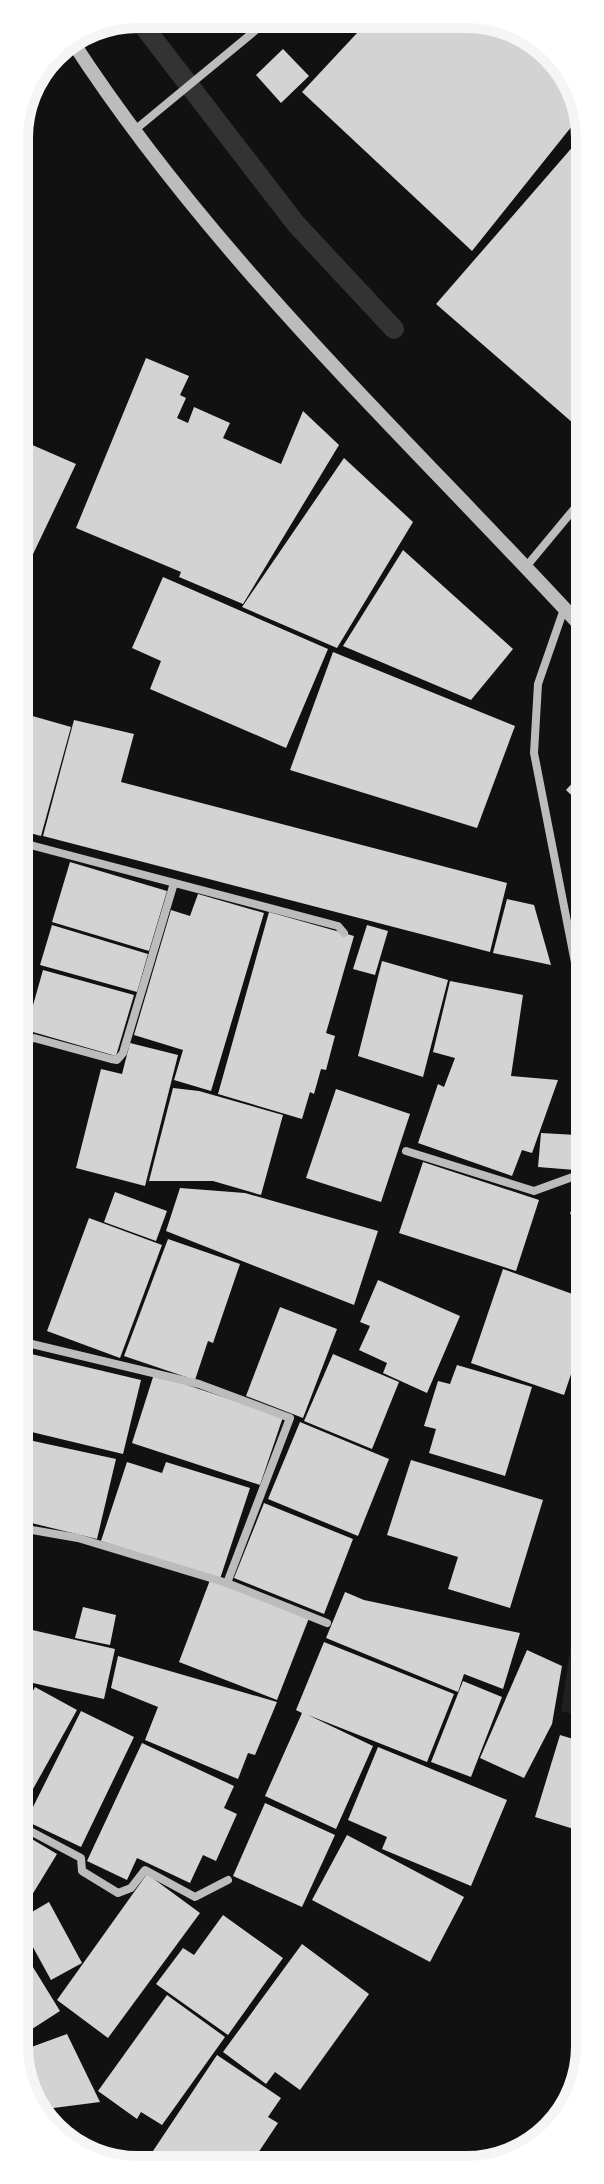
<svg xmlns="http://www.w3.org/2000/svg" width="604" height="2184" font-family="'IBM Plex Serif',serif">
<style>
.green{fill:#202020}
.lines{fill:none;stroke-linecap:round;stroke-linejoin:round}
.stream{stroke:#333;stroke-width:20}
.building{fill:#d3d3d3}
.minor{stroke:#bcbcbc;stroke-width:8}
.tertiary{stroke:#bcbcbc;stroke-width:14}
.rim{fill:none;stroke:#f5f5f5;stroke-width:10}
</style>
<rect width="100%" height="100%" fill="#111"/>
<path class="green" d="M 590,1517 L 590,1719 L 561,1711 Z"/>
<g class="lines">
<path class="stream" d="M 135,15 L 296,224 L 394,329"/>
</g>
<g class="building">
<path d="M 372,17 L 498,18 L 559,56 L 584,111 L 472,251 L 302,92 Z"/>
<path d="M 283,49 L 309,76 L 281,103 L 256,75 Z"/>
<path d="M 589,128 L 589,437 L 436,304 Z"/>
<path d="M 146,358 L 189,376 L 180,395 L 186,398 L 177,418 L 188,423 L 194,407 L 230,423 L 223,438 L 281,464 L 303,411 L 339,445 L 243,604 L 179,577 L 181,572 L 76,528 Z"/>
<path d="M 14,437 L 76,464 L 14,594 Z"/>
<path d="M 344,458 L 413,522 L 337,648 L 242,607 Z"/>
<path d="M 403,550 L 513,649 L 471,700 L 343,646 Z"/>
<path d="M 163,577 L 328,649 L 286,748 L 150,689 L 161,661 L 132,648 Z"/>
<path d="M 333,652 L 515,726 L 477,828 L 290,770 Z"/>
<path d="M 15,711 L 71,727 L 41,836 L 15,829 Z"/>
<path d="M 74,720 L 134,734 L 121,782 L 507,883 L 490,952 L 43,836 Z"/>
<path d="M 589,765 L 589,812 L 566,790 Z"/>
<path d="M 70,862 L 167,891 L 149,951 L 52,922 Z"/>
<path d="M 198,894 L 264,913 L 211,1091 L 174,1080 L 183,1050 L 134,1035 L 171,910 L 190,916 Z"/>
<path d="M 507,899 L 534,905 L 551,965 L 493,953 Z"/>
<path d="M 269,912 L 354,936 L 326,1033 L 335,1036 L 326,1070 L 321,1069 L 314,1094 L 310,1092 L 302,1119 L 218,1094 Z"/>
<path d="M 52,925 L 148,954 L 137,992 L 40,965 Z"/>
<path d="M 367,925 L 388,931 L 375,975 L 353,969 Z"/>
<path d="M 382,961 L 448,980 L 423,1077 L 358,1056 Z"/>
<path d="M 43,970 L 134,995 L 116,1056 L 26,1030 Z"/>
<path d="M 450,981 L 523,995 L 511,1076 L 558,1080 L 532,1153 L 522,1150 L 512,1176 L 418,1143 L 438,1084 L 444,1087 L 455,1058 L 433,1052 Z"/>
<path d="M 15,997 L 26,1001 L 19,1023 L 15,1021 Z"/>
<path d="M 130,1043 L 178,1055 L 145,1186 L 76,1168 L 101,1069 L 122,1074 Z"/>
<path d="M 173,1088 L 199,1091 L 283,1115 L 261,1195 L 213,1181 L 149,1181 Z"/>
<path d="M 336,1089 L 410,1114 L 381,1202 L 306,1178 Z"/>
<path d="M 541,1133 L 577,1135 L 575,1170 L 538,1167 Z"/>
<path d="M 423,1162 L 539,1200 L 516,1271 L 399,1233 Z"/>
<path d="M 580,1182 L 589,1185 L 589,1220 L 570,1214 Z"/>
<path d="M 180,1188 L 245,1193 L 378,1231 L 354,1305 L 166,1231 Z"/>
<path d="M 115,1192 L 167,1211 L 156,1241 L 104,1222 Z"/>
<path d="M 89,1218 L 162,1245 L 120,1358 L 47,1331 Z"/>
<path d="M 168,1239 L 240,1264 L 213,1343 L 208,1341 L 195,1380 L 124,1356 Z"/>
<path d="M 503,1269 L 589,1300 L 589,1321 L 564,1395 L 471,1363 Z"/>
<path d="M 378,1280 L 460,1316 L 427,1393 L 383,1373 L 387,1363 L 359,1350 L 370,1326 L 360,1322 Z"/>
<path d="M 280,1307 L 337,1329 L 303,1418 L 246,1396 Z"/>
<path d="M 27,1353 L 141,1380 L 123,1454 L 15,1428 L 15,1402 Z"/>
<path d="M 333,1354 L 399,1382 L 372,1449 L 304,1421 Z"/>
<path d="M 457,1365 L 532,1387 L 505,1476 L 429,1453 L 436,1429 L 424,1426 L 438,1381 L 450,1384 Z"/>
<path d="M 154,1374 L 283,1417 L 260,1485 L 132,1443 Z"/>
<path d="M 300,1422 L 389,1459 L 358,1536 L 268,1499 Z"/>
<path d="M 15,1437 L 116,1459 L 97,1539 L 15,1519 Z"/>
<path d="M 411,1460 L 543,1500 L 510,1608 L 448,1589 L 458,1557 L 387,1535 Z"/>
<path d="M 127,1462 L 162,1473 L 166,1462 L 250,1488 L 220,1579 L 101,1541 Z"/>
<path d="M 264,1503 L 353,1539 L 324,1614 L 234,1578 Z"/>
<path d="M 15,1536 L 28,1539 L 16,1586 L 15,1586 Z"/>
<path d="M 210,1580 L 309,1618 L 277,1700 L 179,1662 Z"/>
<path d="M 345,1592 L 364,1600 L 520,1633 L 503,1689 L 464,1674 L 458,1692 L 326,1638 Z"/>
<path d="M 83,1607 L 116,1615 L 110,1645 L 75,1638 Z"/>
<path d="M 15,1626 L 115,1649 L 104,1699 L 15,1679 Z"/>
<path d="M 324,1642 L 454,1694 L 427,1762 L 308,1715 L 373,1746 L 336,1829 L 265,1796 L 302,1713 L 296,1710 Z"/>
<path d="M 527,1650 L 562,1666 L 552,1724 L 524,1778 L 480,1758 Z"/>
<path d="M 118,1656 L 277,1702 L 255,1755 L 248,1753 L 238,1779 L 145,1740 L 158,1707 L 111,1688 Z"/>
<path d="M 463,1681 L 502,1697 L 471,1777 L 431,1762 Z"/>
<path d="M 15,1685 L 27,1688 L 15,1712 Z"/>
<path d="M 35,1687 L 77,1710 L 18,1816 L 15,1815 L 15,1724 Z"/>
<path d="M 81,1711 L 134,1737 L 81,1847 L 26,1821 Z"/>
<path d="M 560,1735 L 590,1744 L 590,1834 L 535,1817 Z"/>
<path d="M 142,1743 L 234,1786 L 224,1808 L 237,1814 L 216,1861 L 203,1855 L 190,1883 L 137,1858 L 127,1880 L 87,1861 Z"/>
<path d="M 378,1747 L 507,1800 L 471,1886 L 382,1849 L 387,1837 L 348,1820 Z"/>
<path d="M 265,1803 L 335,1835 L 302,1907 L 233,1876 Z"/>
<path d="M 15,1829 L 57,1854 L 15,1923 Z"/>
<path d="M 347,1835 L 464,1897 L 430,1962 L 312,1900 Z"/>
<path d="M 147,1874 L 200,1913 L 108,2038 L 57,2000 Z"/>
<path d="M 49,1902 L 82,1963 L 51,1980 L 18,1920 Z"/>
<path d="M 223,1915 L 283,1958 L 228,2035 L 156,1984 L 183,1948 L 194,1955 Z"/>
<path d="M 302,1944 L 369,1994 L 300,2090 L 275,2072 L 266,2084 L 223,2052 Z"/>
<path d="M 20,1946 L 60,2011 L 15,2040 L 15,1949 Z"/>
<path d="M 167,1995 L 225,2037 L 162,2125 L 141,2112 L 137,2119 L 98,2091 Z"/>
<path d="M 67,2034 L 100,2102 L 38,2110 L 15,2063 L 15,2053 Z"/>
<path d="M 217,2055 L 281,2098 L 268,2117 L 278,2123 L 248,2168 L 178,2168 L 153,2151 Z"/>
</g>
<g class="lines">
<g class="minor">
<path d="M 136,129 L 273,16"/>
<path d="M 525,568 L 589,491"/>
<path d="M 564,609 L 538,684 L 534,753 L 589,1034"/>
<path d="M 15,841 L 338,926 L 344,933"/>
<path d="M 15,1090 L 28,1040 L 34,1038 L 111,1059 L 117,1060 L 123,1053 L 174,883"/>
<path d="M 406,1151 L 534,1191 L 589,1171"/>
<path d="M 15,1340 L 199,1384 L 290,1418 L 227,1583 L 327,1623"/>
<path d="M 15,1527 L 78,1538 L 227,1583"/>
<path d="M 15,1823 L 81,1858 L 82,1871 L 118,1893 L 131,1888 L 145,1870 L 195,1897 L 228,1880"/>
<path d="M 536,2140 L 559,2110 L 586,2063"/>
</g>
<path class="tertiary" d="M 72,41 C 216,263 411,441 589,635"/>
</g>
<path d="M0 0H604V2184H0ZM138 28H466A110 110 0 0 1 576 138V2046A110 110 0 0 1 466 2156H138A110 110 0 0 1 28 2046V138A110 110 0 0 1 138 28Z" fill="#fff" fill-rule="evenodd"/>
<path class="rim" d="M138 28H466A110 110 0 0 1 576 138V2046A110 110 0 0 1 466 2156H138A110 110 0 0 1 28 2046V138A110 110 0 0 1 138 28Z"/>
</svg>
